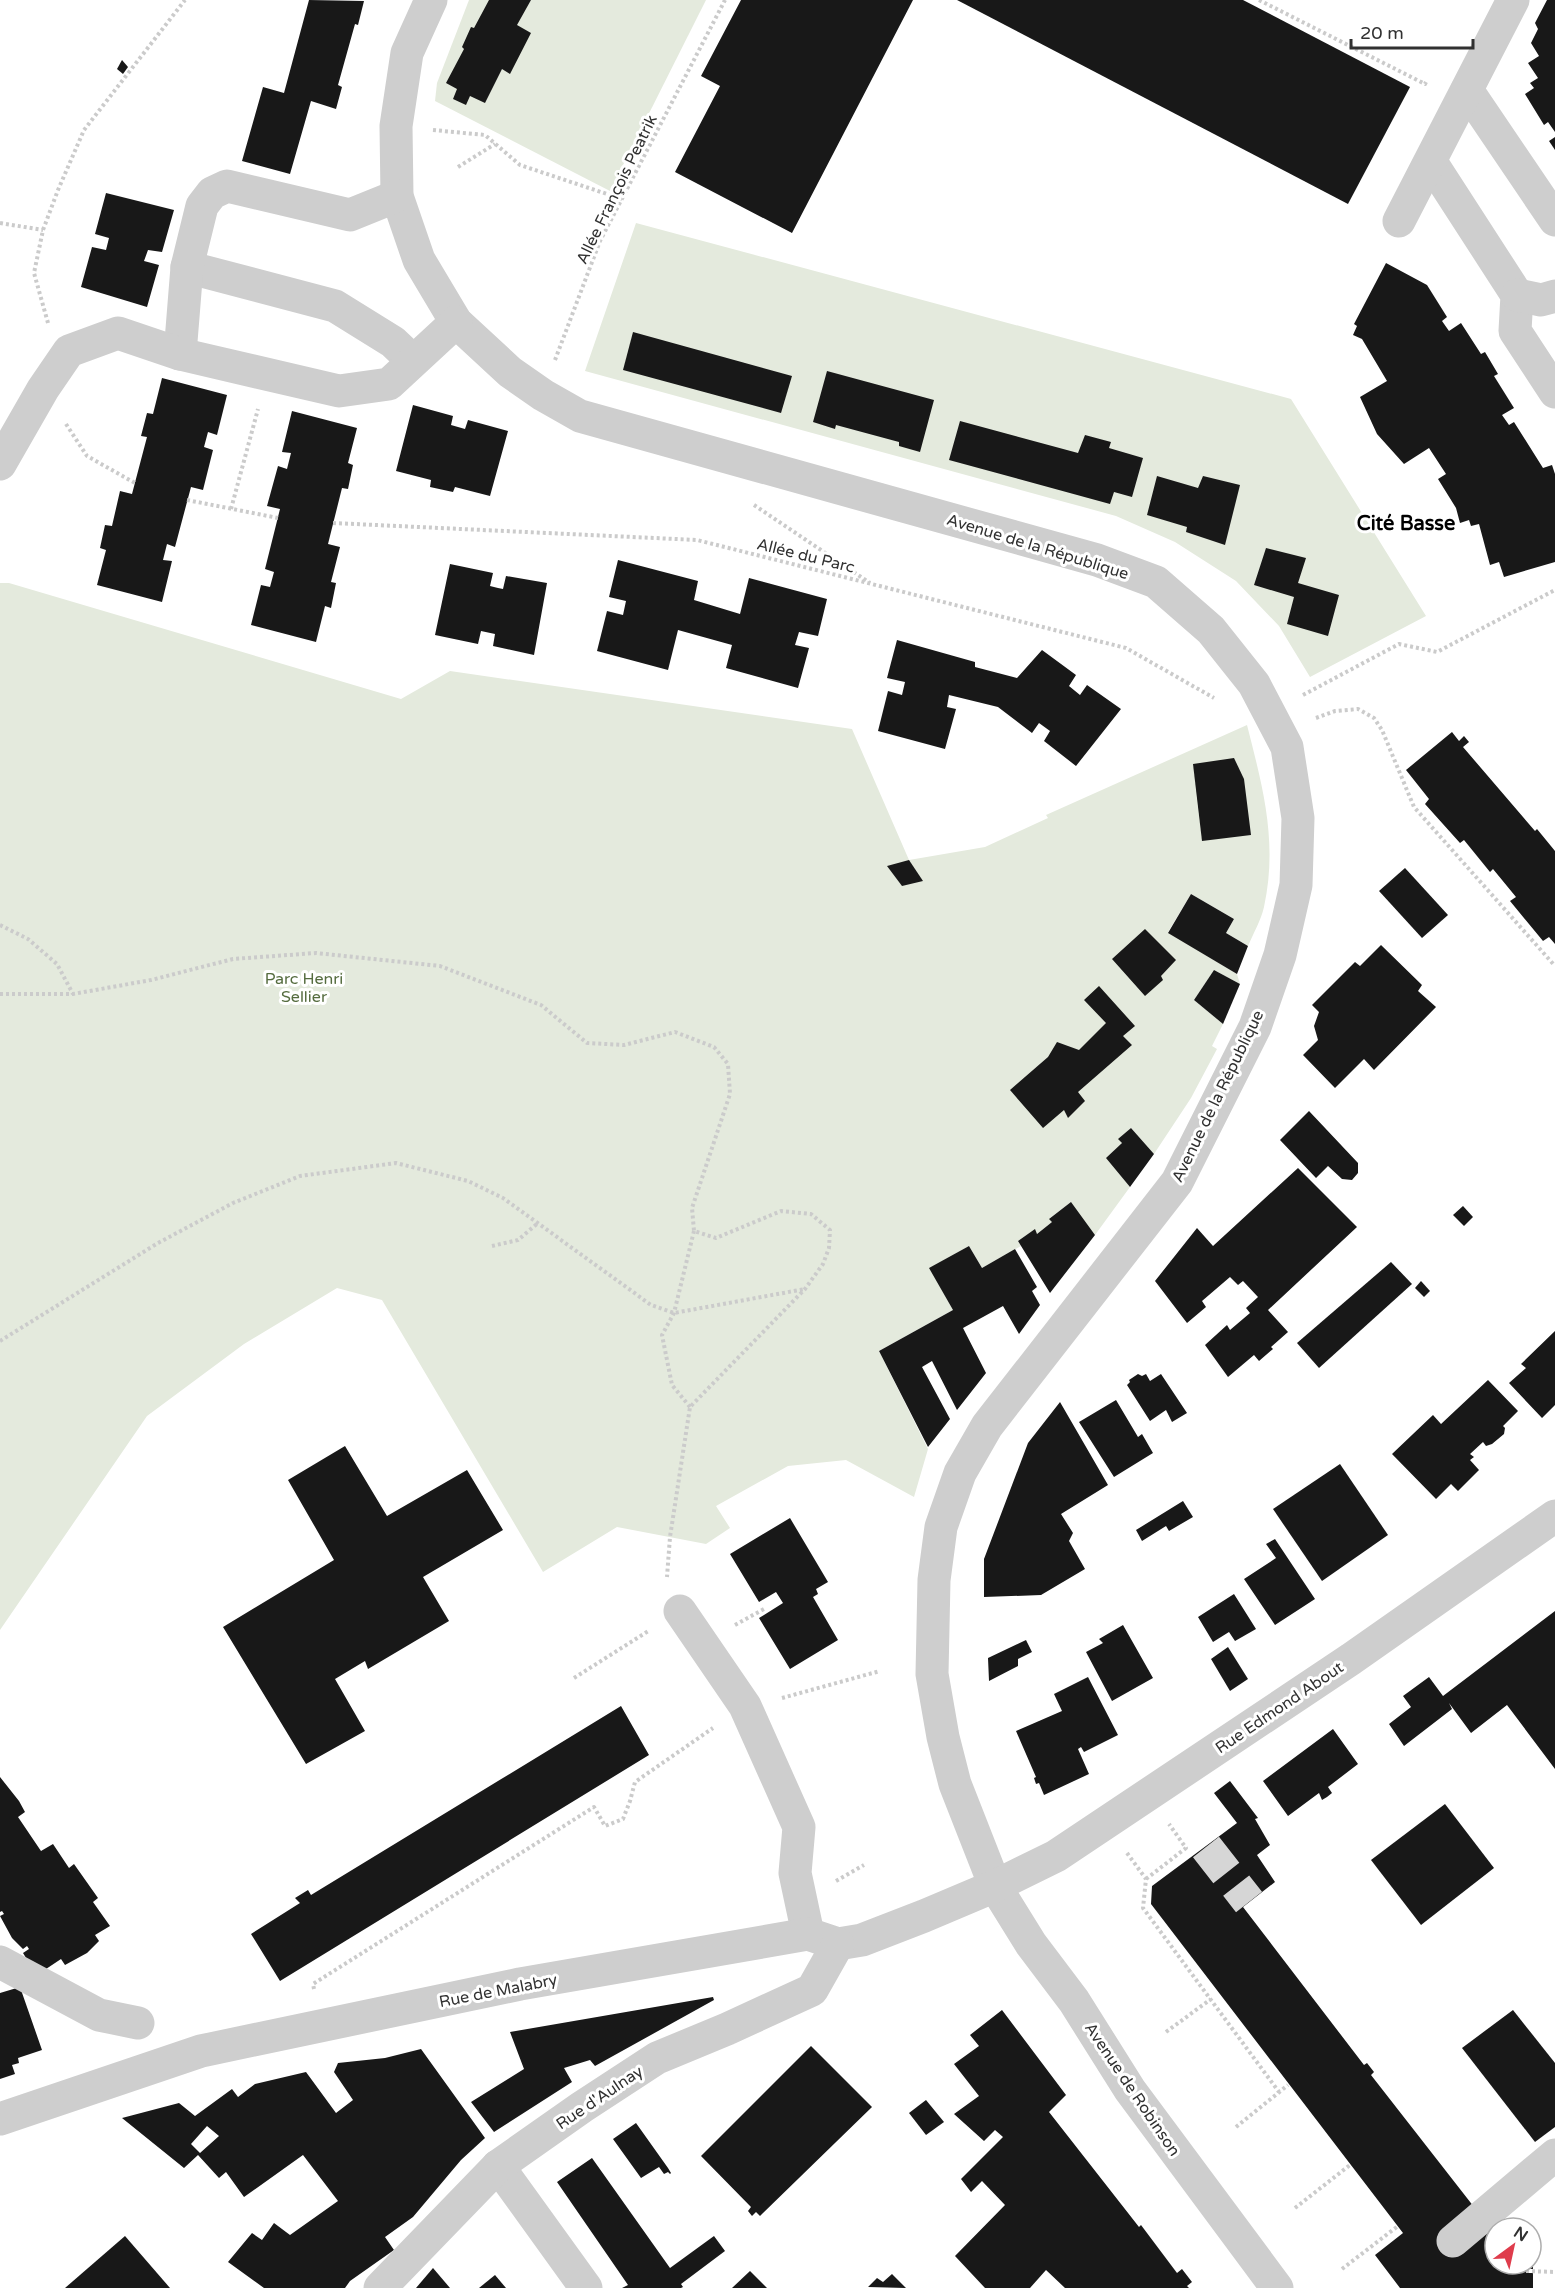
<svg xmlns="http://www.w3.org/2000/svg" width="1555" height="2288" font-family="'Varela Round',sans-serif">
<style>
.green{fill:#e4eadd}
.building{fill:#181818;fill-rule:evenodd}
.lines{fill:none;stroke-linecap:round;stroke-linejoin:round}
.minor-tunnel{stroke:#d6d6d6;stroke-width:33;stroke-dasharray:33 16;stroke-linecap:butt}
.path{stroke:#cbcbcb;stroke-width:4;stroke-dasharray:3 3;stroke-linecap:butt}
.minor{stroke:#cecece;stroke-width:33}
.labels{text-anchor:middle;stroke-width:6;stroke-linejoin:round;paint-order:stroke}
.street-label{font-size:16px;fill:#313131;stroke:#fff}
.park-label{font-size:16px;fill:#556c3f;stroke:#fff}
.quarter-label{font-size:20px;font-weight:bold;fill:#000;stroke:#fff}
</style>
<rect width="100%" height="100%" fill="#fff"/>
<g class="green">
<path d="M 469,0 L 706,0 L 610,191 L 435,101 L 437,83 Z"/>
<path d="M 636,223 L 1291,399 L 1426,616 L 1310,677 L 1279,626 L 1236,581 L 1175,542 L 1116,516 L 585,371 Z"/>
<path d="M 0,583 L 9,583 L 401,699 L 450,671 L 852,729 L 909,860 L 985,847 L 1048,818 L 1046,815 L 1247,725 C 1263,788 1278,842 1264,907 C 1261,920 1253,934 1248,946 L 1226,933 L 1234,919 L 1191,894 L 1168,932 L 1237,974 L 1240,984 L 1214,970 L 1194,1000 L 1223,1024 L 1212,1046 L 1217,1049 L 1191,1098 L 1154,1154 L 1131,1128 L 1119,1139 L 1122,1143 L 1107,1158 L 1130,1187 L 1095,1235 L 1070,1203 L 1050,1218 L 1052,1222 L 1037,1234 L 1034,1230 L 1018,1241 L 1021,1246 L 982,1268 L 969,1246 L 930,1268 L 953,1310 L 879,1351 L 928,1449 L 914,1497 L 846,1460 L 788,1466 L 716,1506 L 730,1528 L 706,1544 L 617,1527 L 543,1572 L 382,1300 L 337,1288 L 244,1344 L 147,1416 L 0,1630 Z"/>
</g>
<g class="building">
<path d="M 309,0 L 364,1 L 358,25 L 355,24 L 338,85 L 342,87 L 336,109 L 311,101 L 290,174 L 242,161 L 263,87 L 284,93 Z"/>
<path d="M 489,0 L 531,0 L 517,25 L 531,33 L 510,74 L 502,69 L 485,103 L 470,96 L 466,105 L 453,99 L 457,89 L 446,83 L 464,49 L 462,47 L 471,27 L 474,28 Z"/>
<path d="M 741,0 L 913,0 L 792,233 L 675,172 L 720,86 L 701,76 Z"/>
<path d="M 957,0 L 1243,0 L 1410,87 L 1348,204 Z"/>
<path d="M 1547,0 L 1555,0 L 1555,132 L 1548,122 L 1544,125 L 1525,94 L 1534,88 L 1530,83 L 1538,78 L 1528,63 L 1539,56 L 1531,43 L 1538,29 L 1535,23 Z"/>
<path d="M 122,60 L 128,67 L 123,74 L 117,69 Z"/>
<path d="M 1555,137 L 1555,150 L 1549,141 Z"/>
<path d="M 106,193 L 174,210 L 162,252 L 148,250 L 144,261 L 159,265 L 147,307 L 81,287 L 92,247 L 106,250 L 109,238 L 95,234 Z"/>
<path d="M 1386,263 L 1427,285 L 1447,317 L 1442,321 L 1449,331 L 1461,323 L 1481,354 L 1485,352 L 1498,374 L 1494,376 L 1514,408 L 1502,415 L 1509,425 L 1514,422 L 1543,468 L 1552,465 L 1555,474 L 1555,562 L 1504,577 L 1499,562 L 1490,565 L 1479,524 L 1471,526 L 1469,520 L 1460,523 L 1456,508 L 1438,479 L 1446,474 L 1429,448 L 1404,464 L 1377,434 L 1360,397 L 1387,381 L 1362,339 L 1353,335 L 1357,326 L 1354,324 Z"/>
<path d="M 633,332 L 792,376 L 781,413 L 623,370 Z"/>
<path d="M 827,371 L 934,400 L 920,452 L 899,446 L 899,442 L 836,425 L 835,429 L 813,422 Z"/>
<path d="M 162,378 L 227,395 L 217,435 L 208,432 L 204,447 L 213,450 L 203,490 L 191,487 L 175,547 L 167,544 L 163,560 L 172,561 L 162,602 L 97,585 L 106,550 L 100,548 L 105,525 L 112,526 L 120,491 L 132,494 L 147,437 L 141,436 L 147,413 L 153,414 Z"/>
<path d="M 413,405 L 453,416 L 451,425 L 465,429 L 468,420 L 508,431 L 490,496 L 455,487 L 453,492 L 430,487 L 431,480 L 396,471 Z"/>
<path d="M 292,411 L 357,428 L 348,463 L 353,465 L 348,489 L 342,488 L 328,544 L 340,547 L 331,582 L 336,583 L 331,608 L 325,606 L 316,642 L 251,625 L 261,585 L 270,587 L 274,572 L 265,569 L 280,509 L 267,506 L 278,466 L 287,469 L 291,453 L 282,452 Z"/>
<path d="M 960,421 L 1078,453 L 1085,435 L 1111,442 L 1109,448 L 1143,458 L 1132,497 L 1114,492 L 1110,504 L 949,460 Z"/>
<path d="M 1157,476 L 1198,488 L 1203,476 L 1240,485 L 1225,545 L 1186,532 L 1187,527 L 1147,515 Z"/>
<path d="M 1266,548 L 1306,558 L 1298,583 L 1339,595 L 1328,636 L 1287,624 L 1294,597 L 1254,585 Z"/>
<path d="M 618,560 L 698,581 L 694,600 L 740,614 L 749,578 L 827,599 L 818,636 L 799,632 L 795,645 L 809,648 L 798,688 L 726,668 L 732,645 L 678,630 L 668,670 L 597,651 L 607,611 L 623,615 L 626,601 L 609,597 Z"/>
<path d="M 450,564 L 493,573 L 490,586 L 498,588 L 503,589 L 506,576 L 547,583 L 534,655 L 493,646 L 495,634 L 481,631 L 478,644 L 435,635 Z"/>
<path d="M 897,640 L 975,662 L 975,667 L 1017,678 L 1042,650 L 1076,675 L 1069,686 L 1080,695 L 1087,685 L 1121,709 L 1076,766 L 1044,741 L 1050,731 L 1039,723 L 1032,733 L 998,707 L 949,695 L 947,707 L 956,709 L 945,749 L 878,731 L 888,691 L 902,695 L 905,682 L 887,678 Z"/>
<path d="M 1452,732 L 1459,741 L 1464,736 L 1469,742 L 1463,747 L 1535,831 L 1537,829 L 1555,851 L 1555,944 L 1549,937 L 1543,941 L 1510,901 L 1516,897 L 1493,869 L 1490,872 L 1464,840 L 1460,843 L 1425,804 L 1429,799 L 1406,770 Z"/>
<path d="M 1234,758 L 1244,779 L 1251,835 L 1202,841 L 1193,764 Z"/>
<path d="M 909,860 L 923,881 L 902,886 L 887,866 Z"/>
<path d="M 1405,868 L 1448,915 L 1422,938 L 1379,891 Z"/>
<path d="M 1191,894 L 1234,919 L 1226,933 L 1248,946 L 1237,974 L 1168,933 Z"/>
<path d="M 1145,929 L 1176,960 L 1161,976 L 1163,980 L 1145,996 L 1112,959 Z"/>
<path d="M 1381,945 L 1422,985 L 1418,991 L 1436,1007 L 1374,1070 L 1364,1059 L 1335,1088 L 1303,1055 L 1318,1040 L 1314,1026 L 1319,1012 L 1312,1005 L 1355,962 L 1360,966 Z"/>
<path d="M 1214,970 L 1240,984 L 1223,1024 L 1194,1000 Z"/>
<path d="M 1099,986 L 1135,1026 L 1123,1036 L 1132,1045 L 1078,1092 L 1085,1101 L 1068,1118 L 1064,1110 L 1043,1128 L 1010,1090 L 1048,1057 L 1057,1042 L 1079,1050 L 1106,1023 L 1084,1000 Z"/>
<path d="M 1309,1111 L 1358,1163 L 1358,1173 L 1352,1180 L 1342,1179 L 1328,1166 L 1316,1178 L 1280,1140 Z"/>
<path d="M 1131,1128 L 1154,1154 L 1130,1187 L 1106,1158 L 1122,1143 L 1118,1139 Z"/>
<path d="M 1298,1168 L 1357,1227 L 1268,1310 L 1288,1332 L 1271,1347 L 1273,1349 L 1259,1361 L 1254,1355 L 1228,1377 L 1205,1345 L 1227,1325 L 1230,1330 L 1250,1313 L 1246,1308 L 1258,1297 L 1243,1281 L 1238,1285 L 1230,1277 L 1202,1301 L 1206,1307 L 1187,1323 L 1155,1281 L 1197,1228 L 1213,1246 Z"/>
<path d="M 1071,1202 L 1095,1235 L 1050,1293 L 1018,1241 L 1035,1229 L 1037,1234 L 1052,1222 L 1049,1219 Z"/>
<path d="M 1463,1206 L 1473,1217 L 1464,1226 L 1453,1215 Z"/>
<path d="M 969,1246 L 982,1268 L 1015,1249 L 1037,1287 L 1032,1291 L 1040,1305 L 1019,1334 L 1003,1306 L 963,1328 L 986,1373 L 957,1410 L 932,1361 L 922,1367 L 950,1419 L 928,1447 L 879,1351 L 953,1310 L 929,1268 Z"/>
<path d="M 1391,1262 L 1412,1284 L 1319,1368 L 1297,1343 Z"/>
<path d="M 1421,1281 L 1430,1291 L 1424,1297 L 1415,1288 Z"/>
<path d="M 1555,1331 L 1555,1405 L 1542,1418 L 1509,1383 L 1526,1368 L 1521,1364 Z"/>
<path d="M 1138,1374 L 1142,1376 L 1146,1374 L 1150,1381 L 1161,1374 L 1187,1413 L 1172,1422 L 1166,1410 L 1150,1421 L 1127,1385 L 1130,1382 L 1129,1380 Z"/>
<path d="M 1488,1380 L 1518,1411 L 1503,1426 L 1505,1428 L 1504,1434 L 1492,1444 L 1486,1446 L 1483,1442 L 1470,1454 L 1474,1457 L 1470,1460 L 1479,1470 L 1458,1491 L 1451,1484 L 1436,1499 L 1392,1454 L 1433,1415 L 1441,1424 Z"/>
<path d="M 1116,1400 L 1138,1437 L 1142,1434 L 1153,1453 L 1114,1477 L 1079,1422 Z"/>
<path d="M 1060,1402 L 1108,1485 L 1061,1514 L 1073,1533 L 1069,1541 L 1085,1569 L 1041,1595 L 984,1597 L 984,1559 L 1028,1443 Z"/>
<path d="M 345,1446 L 387,1516 L 467,1470 L 503,1530 L 423,1577 L 449,1621 L 368,1669 L 365,1661 L 335,1679 L 365,1731 L 306,1764 L 223,1627 L 334,1560 L 288,1480 Z"/>
<path d="M 1340,1464 L 1388,1535 L 1322,1581 L 1273,1509 Z"/>
<path d="M 1183,1501 L 1193,1517 L 1169,1531 L 1166,1526 L 1142,1541 L 1136,1530 Z"/>
<path d="M 790,1518 L 828,1582 L 816,1589 L 818,1594 L 813,1597 L 838,1640 L 790,1669 L 759,1618 L 783,1603 L 776,1592 L 759,1602 L 730,1554 Z"/>
<path d="M 1275,1539 L 1315,1599 L 1275,1625 L 1244,1579 L 1276,1558 L 1266,1544 Z"/>
<path d="M 1234,1594 L 1256,1629 L 1235,1641 L 1229,1632 L 1213,1642 L 1198,1617 Z"/>
<path d="M 1555,1611 L 1555,1769 L 1507,1705 L 1471,1733 L 1449,1703 L 1452,1709 L 1404,1746 L 1389,1724 L 1411,1707 L 1403,1696 L 1429,1677 L 1443,1696 Z"/>
<path d="M 1123,1625 L 1153,1678 L 1112,1701 L 1086,1652 L 1103,1643 L 1099,1639 Z"/>
<path d="M 1026,1640 L 1032,1652 L 1018,1659 L 1018,1666 L 989,1681 L 988,1658 Z"/>
<path d="M 1228,1647 L 1248,1679 L 1230,1691 L 1211,1659 Z"/>
<path d="M 1088,1677 L 1118,1735 L 1084,1752 L 1081,1747 L 1078,1749 L 1089,1774 L 1044,1795 L 1039,1783 L 1036,1784 L 1034,1778 L 1036,1777 L 1016,1731 L 1062,1711 L 1054,1694 Z"/>
<path d="M 621,1706 L 649,1755 L 280,1981 L 251,1934 L 300,1903 L 295,1898 L 308,1890 L 311,1895 Z"/>
<path d="M 1333,1729 L 1358,1764 L 1328,1787 L 1332,1793 L 1327,1797 L 1322,1800 L 1319,1793 L 1288,1816 L 1263,1781 Z"/>
<path d="M 0,1777 L 19,1801 L 25,1812 L 18,1817 L 41,1851 L 53,1844 L 69,1868 L 74,1864 L 98,1898 L 93,1902 L 110,1926 L 95,1935 L 99,1941 L 87,1953 L 65,1965 L 61,1959 L 43,1971 L 34,1971 L 23,1953 L 29,1949 L 27,1946 L 23,1949 L 12,1938 L 0,1916 L 4,1914 L 2,1911 L 0,1912 Z"/>
<path d="M 1230,1781 L 1258,1818 L 1255,1819 L 1270,1845 L 1257,1855 L 1275,1882 L 1243,1907 L 1364,2065 L 1367,2063 L 1374,2072 L 1371,2075 L 1474,2207 L 1500,2228 L 1495,2228 L 1495,2264 L 1531,2264 L 1531,2251 L 1533,2251 L 1533,2269 L 1526,2269 L 1527,2273 L 1533,2273 L 1533,2288 L 1400,2288 L 1375,2255 L 1403,2233 L 1151,1904 L 1152,1886 L 1237,1823 L 1214,1793 Z"/>
<path d="M 1445,1804 L 1494,1868 L 1421,1925 L 1371,1860 Z"/>
<path d="M 20,1987 L 42,2050 L 18,2058 L 19,2063 L 12,2065 L 15,2074 L 0,2079 L 0,1993 Z"/>
<path d="M 713,1997 L 714,2000 L 595,2066 L 590,2060 L 564,2068 L 572,2082 L 494,2132 L 471,2102 L 524,2069 L 510,2032 Z"/>
<path d="M 1002,2010 L 1066,2095 L 1049,2112 L 1139,2227 L 1141,2225 L 1177,2273 L 1182,2269 L 1192,2282 L 1187,2286 L 1189,2288 L 1065,2288 L 1046,2270 L 1030,2288 L 985,2288 L 955,2256 L 1005,2205 L 982,2181 L 971,2192 L 961,2179 L 1003,2137 L 995,2130 L 984,2141 L 954,2114 L 979,2096 L 954,2064 L 979,2046 L 970,2035 Z"/>
<path d="M 1513,2010 L 1555,2063 L 1555,2127 L 1535,2142 L 1462,2048 Z"/>
<path d="M 811,2046 L 872,2107 L 760,2216 L 756,2212 L 752,2216 L 748,2211 L 751,2207 L 701,2156 Z"/>
<path d="M 421,2049 L 485,2138 L 461,2160 L 413,2217 L 385,2237 L 394,2250 L 350,2281 L 345,2288 L 264,2288 L 228,2262 L 252,2233 L 262,2240 L 274,2223 L 290,2235 L 338,2201 L 303,2155 L 244,2197 L 226,2172 L 219,2178 L 198,2155 L 184,2168 L 122,2118 L 179,2103 L 195,2116 L 232,2089 L 238,2097 L 255,2084 L 306,2072 L 336,2113 L 353,2100 L 334,2072 L 338,2063 L 385,2058 ZM 207,2126 L 219,2136 L 200,2153 L 191,2144 Z"/>
<path d="M 926,2100 L 944,2122 L 926,2135 L 909,2113 Z"/>
<path d="M 636,2123 L 668,2168 L 671,2173 L 670,2174 L 668,2172 L 664,2174 L 659,2167 L 641,2178 L 613,2139 Z"/>
<path d="M 592,2158 L 670,2268 L 714,2236 L 725,2251 L 681,2284 L 683,2287 L 681,2288 L 622,2288 L 628,2285 L 557,2182 Z"/>
<path d="M 125,2236 L 170,2288 L 65,2288 Z"/>
<path d="M 433,2268 L 450,2288 L 416,2288 Z"/>
<path d="M 750,2271 L 767,2288 L 732,2288 Z"/>
<path d="M 892,2274 L 906,2288 L 868,2287 L 877,2278 L 883,2282 Z"/>
<path d="M 495,2275 L 506,2288 L 479,2288 Z"/>
</g>
<g class="lines">
<path class="minor-tunnel" d="M 1206,1847 L 1249,1902"/>
<g class="path">
<path d="M 1259,0 L 1425,84 L 1426,82"/>
<path d="M 433,130 L 485,135 L 520,165 L 622,199"/>
<path d="M 458,167 L 495,144"/>
<path d="M 0,223 L 43,230"/>
<path d="M 48,323 L 34,273 L 43,230 L 58,190 L 84,130 L 185,0"/>
<path d="M 555,360 L 600,241 L 725,0"/>
<path d="M 66,424 L 87,456 L 135,483"/>
<path d="M 187,500 L 278,518"/>
<path d="M 754,505 L 870,583"/>
<path d="M 231,509 L 258,409"/>
<path d="M 333,523 L 697,540 L 1126,648 L 1214,698"/>
<path d="M 1303,695 L 1399,644 L 1437,652 L 1555,590"/>
<path d="M 1316,718 L 1335,711 L 1358,709 L 1374,718 L 1382,730 L 1414,807 L 1555,966"/>
<path d="M 0,925 L 28,939 L 57,964 L 73,994"/>
<path d="M 0,994 L 73,994 L 151,980 L 233,959 L 316,953 L 440,966 L 541,1005 L 587,1043 L 624,1045 L 675,1032 L 714,1047 L 728,1064 L 730,1094 L 692,1208 L 694,1231 L 716,1238 L 781,1211 L 811,1214 L 830,1230 L 829,1248 L 823,1264 L 805,1289 L 690,1407 L 670,1537 L 667,1577"/>
<path d="M 492,1246 L 518,1240 L 538,1223"/>
<path d="M 0,1341 L 158,1243 L 233,1203 L 300,1176 L 396,1163 L 468,1181 L 503,1198 L 651,1305 L 674,1313 L 805,1289"/>
<path d="M 690,1407 L 672,1385 L 662,1335 L 674,1313 L 694,1231"/>
<path d="M 735,1625 L 764,1609"/>
<path d="M 574,1678 L 650,1630"/>
<path d="M 782,1698 L 880,1671"/>
<path d="M 1127,1853 L 1146,1879 L 1143,1908 L 1279,2092"/>
<path d="M 1146,1879 L 1186,1848 L 1169,1824"/>
<path d="M 836,1881 L 864,1865"/>
<path d="M 314,1989 L 313,1984 L 594,1807 L 605,1826 L 623,1819 L 630,1801 L 635,1782 L 713,1728"/>
<path d="M 1166,2032 L 1211,1999"/>
<path d="M 1236,2127 L 1288,2085"/>
<path d="M 1295,2208 L 1350,2165"/>
<path d="M 1342,2269 L 1398,2226"/>
<path d="M 1526,2271 L 1555,2272"/>
</g>
<g class="minor">
<path d="M 431,0 L 407,53 L 396,126 L 397,196 L 419,260 L 456,322 L 510,372 L 543,395 L 580,416 L 1097,560 L 1156,582 L 1211,630 L 1254,684 L 1287,747 L 1298,818 L 1296,885 L 1280,955 L 1255,1027 L 1177,1182 L 987,1426 L 960,1473 L 941,1527 L 934,1580 L 932,1674 L 943,1737 L 955,1784 L 995,1886 L 1031,1944 L 1074,2001 L 1130,2090 L 1277,2288"/>
<path d="M 1467,90 L 1555,220"/>
<path d="M 1431,162 L 1517,295 L 1515,331 L 1555,392"/>
<path d="M 1399,221 L 1513,0"/>
<path d="M 187,267 L 335,306 L 393,342 L 413,361"/>
<path d="M 1517,295 L 1541,300 L 1555,296"/>
<path d="M 180,354 L 187,267 L 202,206 L 212,193 L 227,186 L 350,215 L 397,196"/>
<path d="M 0,464 L 43,389 L 69,351 L 118,333 L 180,354 L 339,391 L 389,384 L 456,322"/>
<path d="M 680,1611 L 745,1706 L 799,1827 L 795,1873 L 808,1934"/>
<path d="M 0,1962 L 99,2015 L 138,2023"/>
<path d="M 0,2119 L 201,2051 L 520,1984 L 808,1934 L 838,1944 L 862,1940 L 924,1916 L 995,1886 L 1056,1856 L 1351,1659 L 1555,1516"/>
<path d="M 498,2166 L 586,2288"/>
<path d="M 1453,2241 L 1555,2155"/>
<path d="M 380,2288 L 498,2166 L 582,2107 L 657,2058 L 727,2029 L 812,1990 L 838,1944"/>
</g>
</g>
<g class="labels">
<g class="street-label">
<text transform="translate(616 189) rotate(-64)" y="6">Allée François Peatrik</text>
<text transform="translate(1038 546) rotate(17)" y="6">Avenue de la République</text>
<text transform="translate(806 555) rotate(14)" y="6">Allée du Parc</text>
<text transform="translate(1217 1096) rotate(-64)" y="6">Avenue de la République</text>
<text transform="translate(1279 1707) rotate(-34)" y="6">Rue Edmond About</text>
<text transform="translate(498 1990) rotate(-11)" y="6">Rue de Malabry</text>
<text transform="translate(1133 2089) rotate(56)" y="6">Avenue de Robinson</text>
<text transform="translate(599 2097) rotate(-34)" y="6">Rue d'Aulnay</text>
</g>
<g class="park-label">
<text x="304" y="984">Parc Henri<tspan x="304" dy="18">Sellier</tspan></text>
</g>
<g class="quarter-label">
<text x="1406" y="530">Cité Basse</text>
</g>
</g>
<g transform="translate(1513 2246) rotate(33)"><circle r="28" fill="#ffffff" stroke="#adadad" stroke-width="1.5"/>
<path d="M0-4.5L10 22L0 15L-10 22Z" fill="#df3c4c"/>
<text y="-9" font-size="16" font-weight="bold" text-anchor="middle" fill="#313131">N</text>
</g>
<path d="M1351 39v9h122v-9" fill="none" stroke="#313131" stroke-width="3"/>
<text x="1360" y="39" font-size="18" fill="#313131" stroke="#ffffff" stroke-width="4.5" paint-order="stroke">20 m</text>
</svg>
